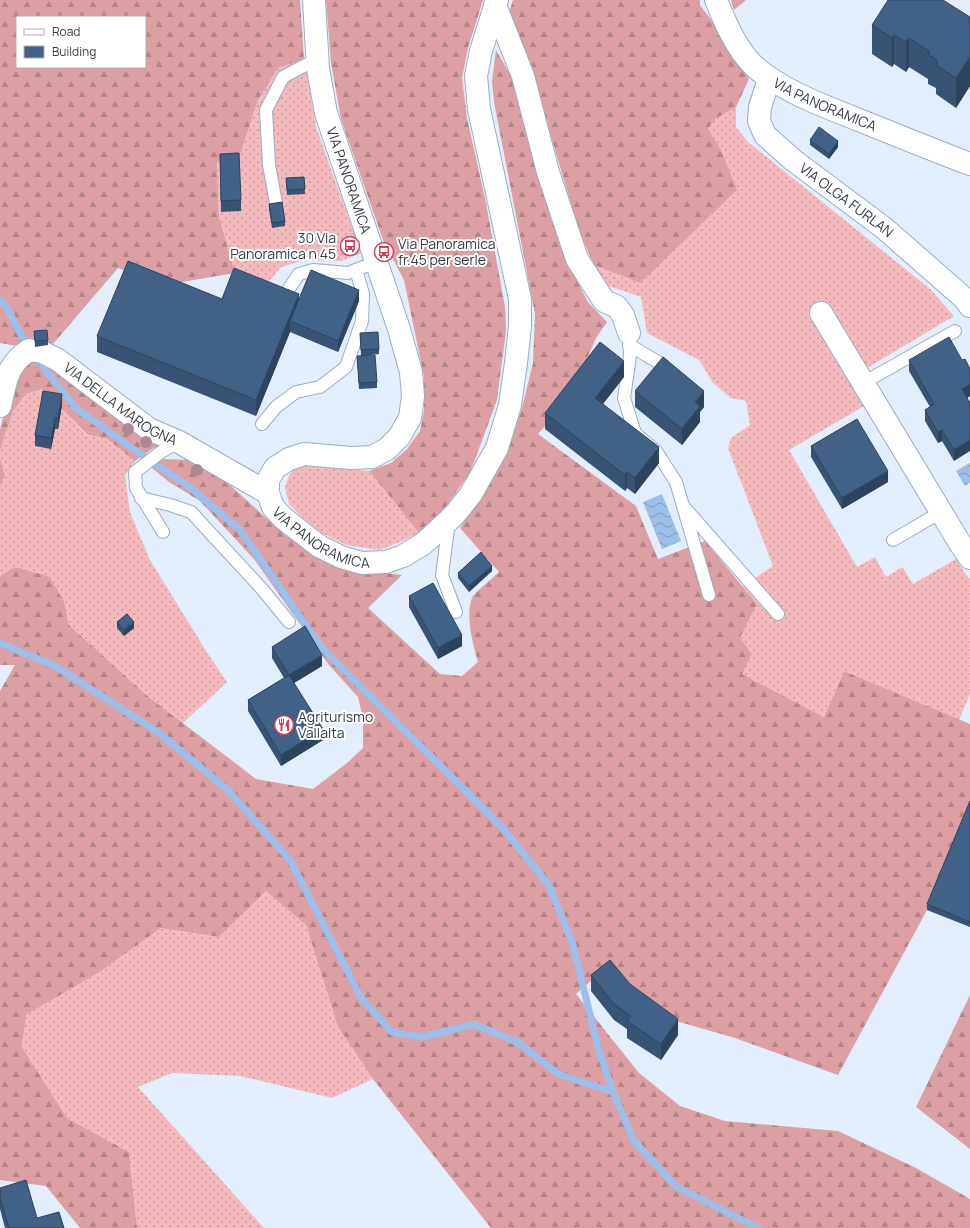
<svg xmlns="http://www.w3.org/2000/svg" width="970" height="1228" font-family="Manrope,sans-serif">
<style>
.grass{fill:url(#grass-dots)}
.forest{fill:url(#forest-firs);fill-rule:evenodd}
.water{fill:url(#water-waves)}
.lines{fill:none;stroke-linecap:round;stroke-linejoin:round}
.stream{stroke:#9bbfe9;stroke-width:7}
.service-casing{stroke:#9aadc4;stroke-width:14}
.minor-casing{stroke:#9aadc4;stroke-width:24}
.tertiary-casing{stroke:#9aadc4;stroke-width:24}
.service{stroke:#fff;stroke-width:12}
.minor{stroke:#fff;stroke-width:22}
.tertiary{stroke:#fff;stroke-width:22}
.tree{fill:#ad8995}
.wall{fill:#385374}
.shaded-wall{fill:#2e445e}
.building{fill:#416187;stroke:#2e445e}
.labels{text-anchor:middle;stroke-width:4;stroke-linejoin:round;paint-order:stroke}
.street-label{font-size:14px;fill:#343c46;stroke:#fff}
.poi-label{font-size:14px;fill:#343c46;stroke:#fff;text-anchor:start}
</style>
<defs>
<pattern id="grass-dots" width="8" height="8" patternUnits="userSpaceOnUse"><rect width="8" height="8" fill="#f5babd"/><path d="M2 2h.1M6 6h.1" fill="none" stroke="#c7989b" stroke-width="1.8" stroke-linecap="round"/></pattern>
<pattern id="forest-firs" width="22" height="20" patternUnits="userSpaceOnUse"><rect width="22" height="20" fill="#dc9fa3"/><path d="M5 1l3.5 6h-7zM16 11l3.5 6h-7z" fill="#b38387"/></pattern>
<pattern id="water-waves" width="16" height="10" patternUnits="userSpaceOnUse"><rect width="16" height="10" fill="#9bbfe9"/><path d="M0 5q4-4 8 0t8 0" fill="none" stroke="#7f9cbf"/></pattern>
</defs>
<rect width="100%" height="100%" fill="#e2eefc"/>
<g class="grass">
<path d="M 304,59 L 316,127 L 361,253 L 341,261 L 305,260 L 281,267 L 264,287 L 235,273 L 219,216 L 217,162 L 238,161 L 258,100 L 278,68 Z"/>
<path d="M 736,107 L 736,127 L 748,142 L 930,289 L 954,316 L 867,368 L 825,302 L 809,311 L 864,406 L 789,450 L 857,567 L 875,557 L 886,577 L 901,568 L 903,568 L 913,584 L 956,559 L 966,575 L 970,579 L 970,694 L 959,720 L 844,671 L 824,717 L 742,674 L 740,638 L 757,604 L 742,587 L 773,566 L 728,448 L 731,438 L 750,425 L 746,401 L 731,398 L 713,383 L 699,360 L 647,333 L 641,297 L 603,284 L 594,265 L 640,283 L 720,148 L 708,128 L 717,118 Z"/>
<path d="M 43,389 L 87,435 L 106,438 L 135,461 L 125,475 L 130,512 L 150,560 L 208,654 L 227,682 L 183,723 L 150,698 L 69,625 L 64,602 L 15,567 L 0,576 L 0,486 L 5,476 L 0,458 L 0,450 L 13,411 L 26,394 Z"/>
<path d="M 305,466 L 320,466 L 369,471 L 419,533 L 402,541 L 380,550 L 346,545 L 312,528 L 289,504 L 285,488 L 288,478 L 293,470 Z"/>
<path d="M 266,891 L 306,925 L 338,1027 L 373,1079 L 332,1098 L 240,1076 L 172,1073 L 138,1087 L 264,1228 L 137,1228 L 129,1152 L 67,1118 L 22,1047 L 26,1015 L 100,972 L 161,928 L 219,937 Z"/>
</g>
<g class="forest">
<path d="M 0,0 L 300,0 L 304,59 L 278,68 L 258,100 L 238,161 L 217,162 L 219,216 L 235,273 L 164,285 L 118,268 L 47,351 L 0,343 ZM 17,17 L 145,17 L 145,67 L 17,67 Z"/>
<path d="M 326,0 L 483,0 L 468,48 L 462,78 L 467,118 L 486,203 L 505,307 L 506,331 L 497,400 L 470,473 L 442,512 L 419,533 L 369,471 L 391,463 L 407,449 L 420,431 L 424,411 L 424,377 L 404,280 L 383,240 L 341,119 L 331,63 Z"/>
<path d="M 513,0 L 700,0 L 700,5 L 729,44 L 749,79 L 736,107 L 717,118 L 708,128 L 720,148 L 737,190 L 640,283 L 594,265 L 579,231 L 545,116 L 509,12 Z"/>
<path d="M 731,0 L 746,0 L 734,10 Z"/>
<path d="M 496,50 L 518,88 L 551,219 L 573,273 L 588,302 L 607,322 L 596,338 L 586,361 L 550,420 L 538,434 L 636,506 L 658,559 L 705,541 L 757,604 L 740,638 L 752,654 L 742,674 L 824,717 L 844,671 L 970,724 L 970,807 L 927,910 L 838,1075 L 735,1038 L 676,1021 L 628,986 L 609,965 L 576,994 L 639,1073 L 680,1106 L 725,1121 L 838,1131 L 916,1168 L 970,1199 L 970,1228 L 491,1228 L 373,1079 L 338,1027 L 306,925 L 266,891 L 219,937 L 161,928 L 100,972 L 26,1015 L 22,1047 L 67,1118 L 129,1152 L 137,1228 L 80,1228 L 46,1186 L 0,1180 L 0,691 L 15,665 L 0,665 L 0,576 L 15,567 L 50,577 L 64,602 L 69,625 L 150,698 L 256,779 L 313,789 L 347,763 L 363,748 L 363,719 L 358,697 L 329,665 L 254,559 L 200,501 L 169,482 L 152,468 L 163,459 L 193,460 L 231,486 L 285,535 L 335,567 L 402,575 L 368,608 L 440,674 L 462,676 L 478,662 C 473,645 465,615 472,598 C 475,592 494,577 499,572 L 460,528 L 509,447 L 522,408 L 533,363 L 535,314 L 494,102 L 492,81 Z"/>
<path d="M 44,359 L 167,443 L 152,449 L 135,461 L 106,438 L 88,435 L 42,389 L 26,394 L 13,411 L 0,450 L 0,430 L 9,392 L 24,363 Z"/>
<path d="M 0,458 L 5,476 L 0,486 Z"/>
<path d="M 970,995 L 970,1149 L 916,1107 Z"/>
</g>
<g class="water">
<path d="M 970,463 L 970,483 L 965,486 L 956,471 Z"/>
<path d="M 662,494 L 681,541 L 662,549 L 643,502 Z"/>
</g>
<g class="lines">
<g class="stream">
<path d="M 0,300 L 6,306 L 28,348"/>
<path d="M 34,356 L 77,409 L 139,453 L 192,489 L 240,530 L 322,648 L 501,826 L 549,885 L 573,945 L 598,1047 L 613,1092"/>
<path d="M 0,643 L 55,666 L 159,733 L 228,790 L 290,860 L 362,999 L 392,1032 L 423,1037 L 474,1024 L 519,1043 L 558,1074 L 613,1092 L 634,1141 L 677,1187 L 758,1228"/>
</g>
<defs>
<g id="service">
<path d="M 276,203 L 269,165 L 266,110 L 283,77 L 317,59"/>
<path d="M 286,293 L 299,274 L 313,270 L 348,273 L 376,262"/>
<path d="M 629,333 L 630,356 L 624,398 L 635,433 L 656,451 L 676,482 L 709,595"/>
<path d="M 629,345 L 663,365"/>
<path d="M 863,383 L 955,331"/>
<path d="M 262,424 L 276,407 L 296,392 L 320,387 L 346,367 L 362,321 L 363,294 L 356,270"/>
<path d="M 141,498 L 170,505 L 191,512 L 262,589 L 289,622"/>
<path d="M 684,507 L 778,614"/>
<path d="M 449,521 L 442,575 L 456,612"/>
<path d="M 163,532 L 136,488 L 135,472 L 161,452 L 179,442"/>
<path d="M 893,540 L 941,512"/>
</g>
<g id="minor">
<path d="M 495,5 L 523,76 L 548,172 L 577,259 L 604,301 L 616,306 L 623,315 L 629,333"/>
<path id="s1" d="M 769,79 L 760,107 L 759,121 L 765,135 L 793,160 L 884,228 L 965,299 L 970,306"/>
<path d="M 821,313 L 961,545 L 970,558"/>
<path id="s2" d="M 0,406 C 6,382 6,365 29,350 L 42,352 L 58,360 L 149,429 L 179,442 L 268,493"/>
</g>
<g id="tertiary">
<path id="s3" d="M 314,0 L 318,69 L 326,113 L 399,329 L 411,372 L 413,396 L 410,418 L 399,437 L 387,449 L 372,457 L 351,458 L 304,454 L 289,459 L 275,468 L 268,480 L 268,493 L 273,507 L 283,518 L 319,546 L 341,557 L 362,563 L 386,562 L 403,556 L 423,544 L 449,520 L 456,513 L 471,494 L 497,448 L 510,405 L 516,363 L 520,326 L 520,299 L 479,109 L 476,76 L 481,51 L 497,0"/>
<path id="s4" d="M 716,0 C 725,22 735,46 752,64 C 777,89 826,107 859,120 C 896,135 933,150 970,164"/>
</g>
</defs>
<use href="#service" class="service-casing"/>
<use href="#minor" class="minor-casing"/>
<use href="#tertiary" class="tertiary-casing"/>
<use href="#service" class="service"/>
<use href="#minor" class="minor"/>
<use href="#tertiary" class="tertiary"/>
</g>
<g class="tree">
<circle cx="128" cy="429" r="6"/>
<circle cx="146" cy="442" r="6"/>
<circle cx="197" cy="470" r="6"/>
</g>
<g class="wall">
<path d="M 970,17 L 970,86 L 956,108 L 936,94 L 936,88 L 928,84 L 928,79 L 909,67 L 906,72 L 894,64 L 892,67 L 872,54 L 872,25 Z"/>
<path d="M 810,140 L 838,147 L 829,159 L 810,145 Z"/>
<path d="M 220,154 L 241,200 L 241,211 L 221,212 Z"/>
<path d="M 304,177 L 305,194 L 287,195 L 286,178 Z"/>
<path d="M 269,204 L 285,221 L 285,226 L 272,228 L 269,209 Z"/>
<path d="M 222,299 L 299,299 L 359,301 L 338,352 L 290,332 L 256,416 L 97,352 L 97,336 Z"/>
<path d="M 34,331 L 48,340 L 48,345 L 35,347 Z"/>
<path d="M 360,333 L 379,349 L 379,354 L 361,356 Z"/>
<path d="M 357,356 L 377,382 L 377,388 L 359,389 Z"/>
<path d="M 909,360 L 962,360 L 970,369 L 970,396 L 967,398 L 954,461 L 942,441 L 938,443 L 925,421 L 925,410 L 930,407 L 909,371 Z"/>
<path d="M 624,377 L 603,404 L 659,463 L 635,494 L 627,488 L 625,491 L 545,429 L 545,413 Z"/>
<path d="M 635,391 L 704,407 L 700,412 L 700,422 L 682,445 L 635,407 Z"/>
<path d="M 62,405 L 58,429 L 55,429 L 51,449 L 35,446 L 35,435 Z"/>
<path d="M 811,446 L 888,482 L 842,509 L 811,457 Z"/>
<path d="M 492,571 L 469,592 L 458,578 L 458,573 Z"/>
<path d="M 409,596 L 462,646 L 438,659 L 409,607 Z"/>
<path d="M 117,622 L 134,628 L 124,636 L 117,628 Z"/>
<path d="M 272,647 L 322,666 L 294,683 L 323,740 L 281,766 L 248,711 L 248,700 L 284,678 L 272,658 Z"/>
<path d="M 970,801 L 970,927 L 927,910 L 927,904 Z"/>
<path d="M 591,975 L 630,984 L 678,1035 L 661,1060 L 627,1038 L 627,1029 L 614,1020 L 591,991 Z"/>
<path d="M 0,1188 L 37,1218 L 64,1228 L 5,1228 L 0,1209 Z"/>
</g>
<g class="shaded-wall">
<path d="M 894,35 L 894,64 L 892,67 L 892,38 Z"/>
<path d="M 909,38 L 909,67 L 906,72 L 906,42 Z"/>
<path d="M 970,57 L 970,86 L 956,108 L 956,78 Z"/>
<path d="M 838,141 L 838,147 L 829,159 L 829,154 Z"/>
<path d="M 359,290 L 359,301 L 338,352 L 338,341 Z"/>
<path d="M 299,294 L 299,310 L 290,321 L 290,332 L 256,416 L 256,400 Z"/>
<path d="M 624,361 L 624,377 L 595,414 L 595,398 Z"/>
<path d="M 970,385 L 970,396 L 962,400 L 962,389 Z"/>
<path d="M 704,391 L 704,407 L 700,412 L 700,422 L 682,445 L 682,429 L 695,402 Z"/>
<path d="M 62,394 L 62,405 L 58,429 L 58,418 Z"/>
<path d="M 55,418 L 55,429 L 51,449 L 51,438 Z"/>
<path d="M 942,430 L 942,441 L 938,443 L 938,432 Z"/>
<path d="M 970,440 L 970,451 L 954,461 L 954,450 Z"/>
<path d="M 659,447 L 659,463 L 635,494 L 635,478 Z"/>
<path d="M 888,471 L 888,482 L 842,509 L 842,498 Z"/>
<path d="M 627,472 L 627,488 L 625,491 L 625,475 Z"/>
<path d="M 492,566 L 492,571 L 469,592 L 469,586 Z"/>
<path d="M 134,622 L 134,628 L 124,636 L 124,630 Z"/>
<path d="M 462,635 L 462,646 L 438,659 L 438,648 Z"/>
<path d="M 322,655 L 322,666 L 289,686 L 289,675 Z"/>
<path d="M 323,729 L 323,740 L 281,766 L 281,755 Z"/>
<path d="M 678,1019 L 678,1035 L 661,1060 L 661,1044 Z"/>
</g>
<g class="building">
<path d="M 888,0 L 943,0 L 970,17 L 970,57 L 956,78 L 936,65 L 938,61 L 928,54 L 930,52 L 909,38 L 906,42 L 894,35 L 892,38 L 872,25 Z"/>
<path d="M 819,127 L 838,141 L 829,154 L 810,140 Z"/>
<path d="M 239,153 L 241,200 L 221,201 L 220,154 Z"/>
<path d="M 304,177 L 305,189 L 287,190 L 286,178 Z"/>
<path d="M 282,202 L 285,221 L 272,223 L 269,204 Z"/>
<path d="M 128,261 L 222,299 L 234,268 L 299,294 L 256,400 L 97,336 Z"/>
<path d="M 311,270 L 359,290 L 338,341 L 290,321 Z"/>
<path d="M 47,330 L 48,340 L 35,341 L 34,331 Z"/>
<path d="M 378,332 L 379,349 L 361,350 L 360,333 Z"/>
<path d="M 949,337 L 962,360 L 965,359 L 970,369 L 970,385 L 962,389 L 970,403 L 970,440 L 954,450 L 942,430 L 938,432 L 925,410 L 934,404 L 909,360 Z"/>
<path d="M 600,342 L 624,361 L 595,398 L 659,447 L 635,478 L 627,472 L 625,475 L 545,413 Z"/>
<path d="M 375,355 L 377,382 L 359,383 L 357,356 Z"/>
<path d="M 663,357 L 704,391 L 695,402 L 700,406 L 682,429 L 635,391 Z"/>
<path d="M 43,391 L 62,394 L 58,418 L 55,418 L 51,438 L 35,435 Z"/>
<path d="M 857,419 L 888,471 L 842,498 L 811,446 Z"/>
<path d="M 481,552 L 492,566 L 469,586 L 458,573 Z"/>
<path d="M 433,583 L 462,635 L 438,648 L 409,596 Z"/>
<path d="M 127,614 L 134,622 L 124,630 L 117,622 Z"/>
<path d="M 305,626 L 322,655 L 289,675 L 272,647 Z"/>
<path d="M 289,675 L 323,729 L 281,755 L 248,700 Z"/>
<path d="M 970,801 L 970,922 L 927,904 Z"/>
<path d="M 610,960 L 630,984 L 678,1019 L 661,1044 L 627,1021 L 631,1016 L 614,1004 L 591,975 Z"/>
<path d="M 26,1180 L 37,1218 L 59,1212 L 64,1228 L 9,1228 L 0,1198 L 0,1188 Z"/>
</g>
<defs>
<symbol id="bus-ring" viewBox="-11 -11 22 22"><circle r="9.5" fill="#fff" stroke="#d24159" stroke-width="1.5"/><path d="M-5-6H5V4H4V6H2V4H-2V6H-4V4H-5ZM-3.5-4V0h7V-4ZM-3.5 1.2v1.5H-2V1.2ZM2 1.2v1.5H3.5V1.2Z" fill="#d24159"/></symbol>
<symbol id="restaurant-ring" viewBox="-11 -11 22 22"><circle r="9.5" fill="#fff" stroke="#d24159" stroke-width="1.5"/><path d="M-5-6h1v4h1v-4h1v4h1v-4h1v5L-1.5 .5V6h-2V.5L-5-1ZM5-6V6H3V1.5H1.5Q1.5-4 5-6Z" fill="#d24159"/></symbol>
</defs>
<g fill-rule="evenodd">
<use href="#bus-ring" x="339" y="235" width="22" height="22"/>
<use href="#bus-ring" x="373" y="241" width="22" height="22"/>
<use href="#restaurant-ring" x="273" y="714" width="22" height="22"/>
</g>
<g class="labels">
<g class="street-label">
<text dy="5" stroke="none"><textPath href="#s4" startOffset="158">VIA PANORAMICA</textPath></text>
<text dy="5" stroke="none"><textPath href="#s3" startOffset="185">VIA PANORAMICA</textPath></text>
<text dy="5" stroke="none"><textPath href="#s1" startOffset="163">VIA OLGA FURLAN</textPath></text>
<text dy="5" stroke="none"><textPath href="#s2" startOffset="173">VIA DELLA MAROGNA</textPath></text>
<text dy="5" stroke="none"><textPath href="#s3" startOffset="690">VIA PANORAMICA</textPath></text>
</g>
<g class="poi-label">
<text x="336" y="243" text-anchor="end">30 Via<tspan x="336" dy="16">Panoramica n 45</tspan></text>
<text x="398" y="249">Via Panoramica<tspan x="398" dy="16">fr.45 per serle</tspan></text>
<text x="298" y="722">Agriturismo<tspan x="298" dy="16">Vallalta</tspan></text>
</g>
</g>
<rect x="16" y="16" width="130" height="52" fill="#ffffff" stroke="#aeb1b5"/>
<rect x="24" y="29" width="20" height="6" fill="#ffffff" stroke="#aeb1b5"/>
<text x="52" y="36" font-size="12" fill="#343c46">Road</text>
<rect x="24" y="46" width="20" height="12" fill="#416187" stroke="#aeb1b5"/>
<text x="52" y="56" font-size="12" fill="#343c46">Building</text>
</svg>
